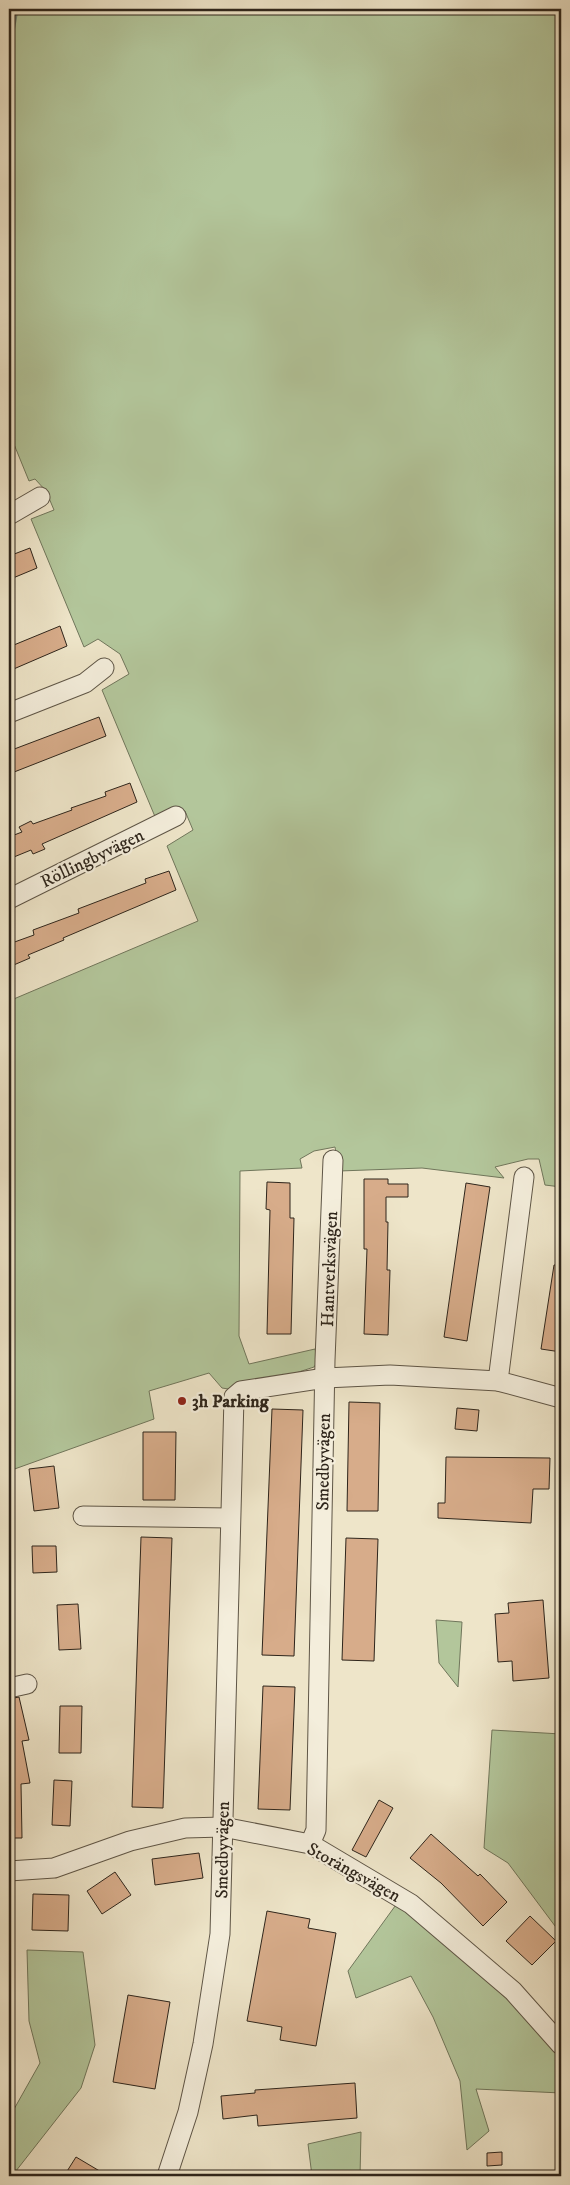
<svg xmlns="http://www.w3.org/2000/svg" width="570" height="2185" font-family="'IM FELL DW Pica',serif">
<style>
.green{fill:#b3c69b;stroke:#70765b}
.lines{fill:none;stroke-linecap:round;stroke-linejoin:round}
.stream{stroke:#6e8176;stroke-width:5}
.building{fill:#d7ac8a;stroke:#2e251b}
.minor-casing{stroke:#5e5546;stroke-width:21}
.minor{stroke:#f4eedc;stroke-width:19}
.poi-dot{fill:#8f2418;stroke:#f4eedc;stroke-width:2}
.labels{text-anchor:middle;stroke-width:4.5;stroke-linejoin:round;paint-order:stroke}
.street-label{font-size:18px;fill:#2e251b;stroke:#f4eedc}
.poi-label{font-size:18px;font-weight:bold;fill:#2e251b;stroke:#f4eedc;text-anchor:start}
</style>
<rect width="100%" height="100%" fill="#eee5c9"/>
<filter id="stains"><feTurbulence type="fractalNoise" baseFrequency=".004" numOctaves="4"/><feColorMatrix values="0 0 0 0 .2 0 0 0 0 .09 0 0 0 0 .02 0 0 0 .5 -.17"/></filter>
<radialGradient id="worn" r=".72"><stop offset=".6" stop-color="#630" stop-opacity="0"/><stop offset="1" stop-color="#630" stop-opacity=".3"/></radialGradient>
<g class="green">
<path d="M 9,9 L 561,9 L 561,1187 L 545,1185 L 539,1159 L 528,1159 L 495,1167 L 504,1178 L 422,1168 L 339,1171 L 335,1147 L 314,1151 L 300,1159 L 302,1168 L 240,1171 L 239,1336 L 249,1364 L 315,1349 L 318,1361 L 314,1367 L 241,1391 L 222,1388 L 209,1373 L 149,1391 L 154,1419 L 9,1471 L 9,1001 L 198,921 L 167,846 L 193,830 L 185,811 L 156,819 L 102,690 L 129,674 L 120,654 L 98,639 L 84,647 L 31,519 L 54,510 L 46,491 L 35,479 L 29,481 L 9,432 Z"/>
<path d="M 436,1620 L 462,1622 L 458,1687 L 439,1663 Z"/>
<path d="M 492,1730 L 561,1734 L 561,1934 L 508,1863 L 484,1848 Z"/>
<path d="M 398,1902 L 534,2023 L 561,2056 L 561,2093 L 476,2089 L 489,2131 L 467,2150 L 460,2081 L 433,2017 L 411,1976 L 356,1998 L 348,1971 Z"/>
<path d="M 27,1950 L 83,1952 L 95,2045 L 81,2088 L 12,2176 L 9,2176 L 9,2118 L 40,2063 L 29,2021 Z"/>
<path d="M 361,2132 L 360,2176 L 312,2176 L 308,2144 Z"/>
</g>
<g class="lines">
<path class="stream" d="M 9,49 L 16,9"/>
</g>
<g class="building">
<path d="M 30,548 L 37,568 L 13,578 L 9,566 L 9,556 Z"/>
<path d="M 60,626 L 67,646 L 9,671 L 9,647 Z"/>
<path d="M 99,717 L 106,736 L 9,774 L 9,751 Z"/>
<path d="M 130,783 L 137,802 L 42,844 L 45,849 L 33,854 L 31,850 L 9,859 L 9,837 L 22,832 L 19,827 L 31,821 L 33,824 L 72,810 L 71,808 L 106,796 L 105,792 Z"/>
<path d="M 169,871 L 176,890 L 63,938 L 64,940 L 28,955 L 30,958 L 9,967 L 9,944 L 34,935 L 33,930 L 79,913 L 78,909 L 146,883 L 145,879 Z"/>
<path d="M 364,1179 L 388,1179 L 388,1184 L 408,1184 L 408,1197 L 386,1197 L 386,1222 L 388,1222 L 387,1270 L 390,1270 L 388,1335 L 364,1334 L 367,1249 L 364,1249 Z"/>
<path d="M 267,1182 L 290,1183 L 290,1218 L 294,1218 L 291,1334 L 267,1334 L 270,1210 L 266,1209 Z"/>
<path d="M 466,1183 L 490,1187 L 467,1341 L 444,1337 Z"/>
<path d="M 554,1265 L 561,1265 L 561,1352 L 541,1349 Z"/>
<path d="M 349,1402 L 380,1403 L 378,1511 L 347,1511 Z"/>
<path d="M 457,1408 L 479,1410 L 477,1431 L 455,1429 Z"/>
<path d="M 272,1409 L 303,1410 L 294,1656 L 262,1655 Z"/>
<path d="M 143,1432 L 176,1432 L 175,1500 L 143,1500 Z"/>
<path d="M 446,1457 L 550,1458 L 549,1489 L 533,1489 L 531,1523 L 438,1518 L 438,1503 L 445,1503 Z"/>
<path d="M 54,1466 L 59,1508 L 34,1511 L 29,1469 Z"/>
<path d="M 141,1537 L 172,1538 L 163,1808 L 132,1807 Z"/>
<path d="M 346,1538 L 378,1539 L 374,1661 L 342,1660 Z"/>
<path d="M 32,1546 L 56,1546 L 57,1572 L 33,1573 Z"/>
<path d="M 543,1600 L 549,1678 L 513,1681 L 512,1661 L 498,1662 L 495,1614 L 509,1613 L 508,1603 Z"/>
<path d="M 78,1604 L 81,1649 L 59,1650 L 57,1605 Z"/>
<path d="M 263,1686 L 295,1687 L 290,1810 L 258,1809 Z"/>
<path d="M 19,1697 L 29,1740 L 22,1741 L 30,1783 L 21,1784 L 22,1838 L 9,1838 L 9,1699 Z"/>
<path d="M 60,1706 L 82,1706 L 81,1753 L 59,1753 Z"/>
<path d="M 54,1780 L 72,1781 L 70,1826 L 52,1825 Z"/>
<path d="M 379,1800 L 393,1808 L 366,1857 L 352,1850 Z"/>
<path d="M 431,1834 L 478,1876 L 480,1874 L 507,1902 L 483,1926 L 441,1883 L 410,1858 Z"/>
<path d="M 199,1853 L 203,1878 L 155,1885 L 152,1859 Z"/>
<path d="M 115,1872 L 131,1895 L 102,1914 L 87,1891 Z"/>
<path d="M 33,1894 L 69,1895 L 68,1931 L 32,1930 Z"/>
<path d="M 267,1911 L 310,1919 L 308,1928 L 336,1933 L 316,2046 L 280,2040 L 282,2027 L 247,2021 Z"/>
<path d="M 530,1916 L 556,1941 L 532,1965 L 506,1941 Z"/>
<path d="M 128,1995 L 170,2002 L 155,2089 L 113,2082 Z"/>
<path d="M 355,2083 L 357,2118 L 258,2126 L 257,2115 L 223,2119 L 221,2096 L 255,2093 L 255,2090 Z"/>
<path d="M 502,2152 L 502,2165 L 487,2166 L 487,2153 Z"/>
<path d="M 76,2157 L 108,2176 L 64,2176 Z"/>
</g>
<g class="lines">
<defs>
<g id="minor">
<path d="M 9,515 L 40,497"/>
<path d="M 9,713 L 85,683 L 104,668"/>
<path d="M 9,899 L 176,816"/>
<path d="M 498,1381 L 524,1177"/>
<path d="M 83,1516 L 230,1518"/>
<path d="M 9,1688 L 27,1684"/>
<path d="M 310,1844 L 316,1830 L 325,1360 L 333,1160"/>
<path d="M 9,1871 L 54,1868 L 130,1841 L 185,1828 L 223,1827 L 310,1844 L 411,1904 L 513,1991 L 561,2045"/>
<path d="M 167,2176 L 188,2112 L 203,2044 L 220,1934 L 234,1397 L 241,1391 L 325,1378 L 390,1375 L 498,1381 L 561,1398"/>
</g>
</defs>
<use href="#minor" class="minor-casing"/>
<use href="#minor" class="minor"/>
</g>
<circle class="poi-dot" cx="182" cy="1401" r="5"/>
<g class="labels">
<g class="street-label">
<text transform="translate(92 858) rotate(-26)" y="6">Röllingbyvägen</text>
<text transform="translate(329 1269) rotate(-88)" y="6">Hantverksvägen</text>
<text transform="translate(323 1462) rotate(-89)" y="6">Smedbyvägen</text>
<text transform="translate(222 1850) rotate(-89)" y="6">Smedbyvägen</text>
<text transform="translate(354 1872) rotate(29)" y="6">Storängsvägen</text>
</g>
<g class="poi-label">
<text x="192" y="1407">3h Parking</text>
</g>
</g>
<rect width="570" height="2185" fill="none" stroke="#eee5c9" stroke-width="30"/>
<rect x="10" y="10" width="550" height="2165" fill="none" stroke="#2e251b" stroke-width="2.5"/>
<rect x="15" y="15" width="540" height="2155" fill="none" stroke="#2e251b"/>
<rect width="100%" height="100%" filter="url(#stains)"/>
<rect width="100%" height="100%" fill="url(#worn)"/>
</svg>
